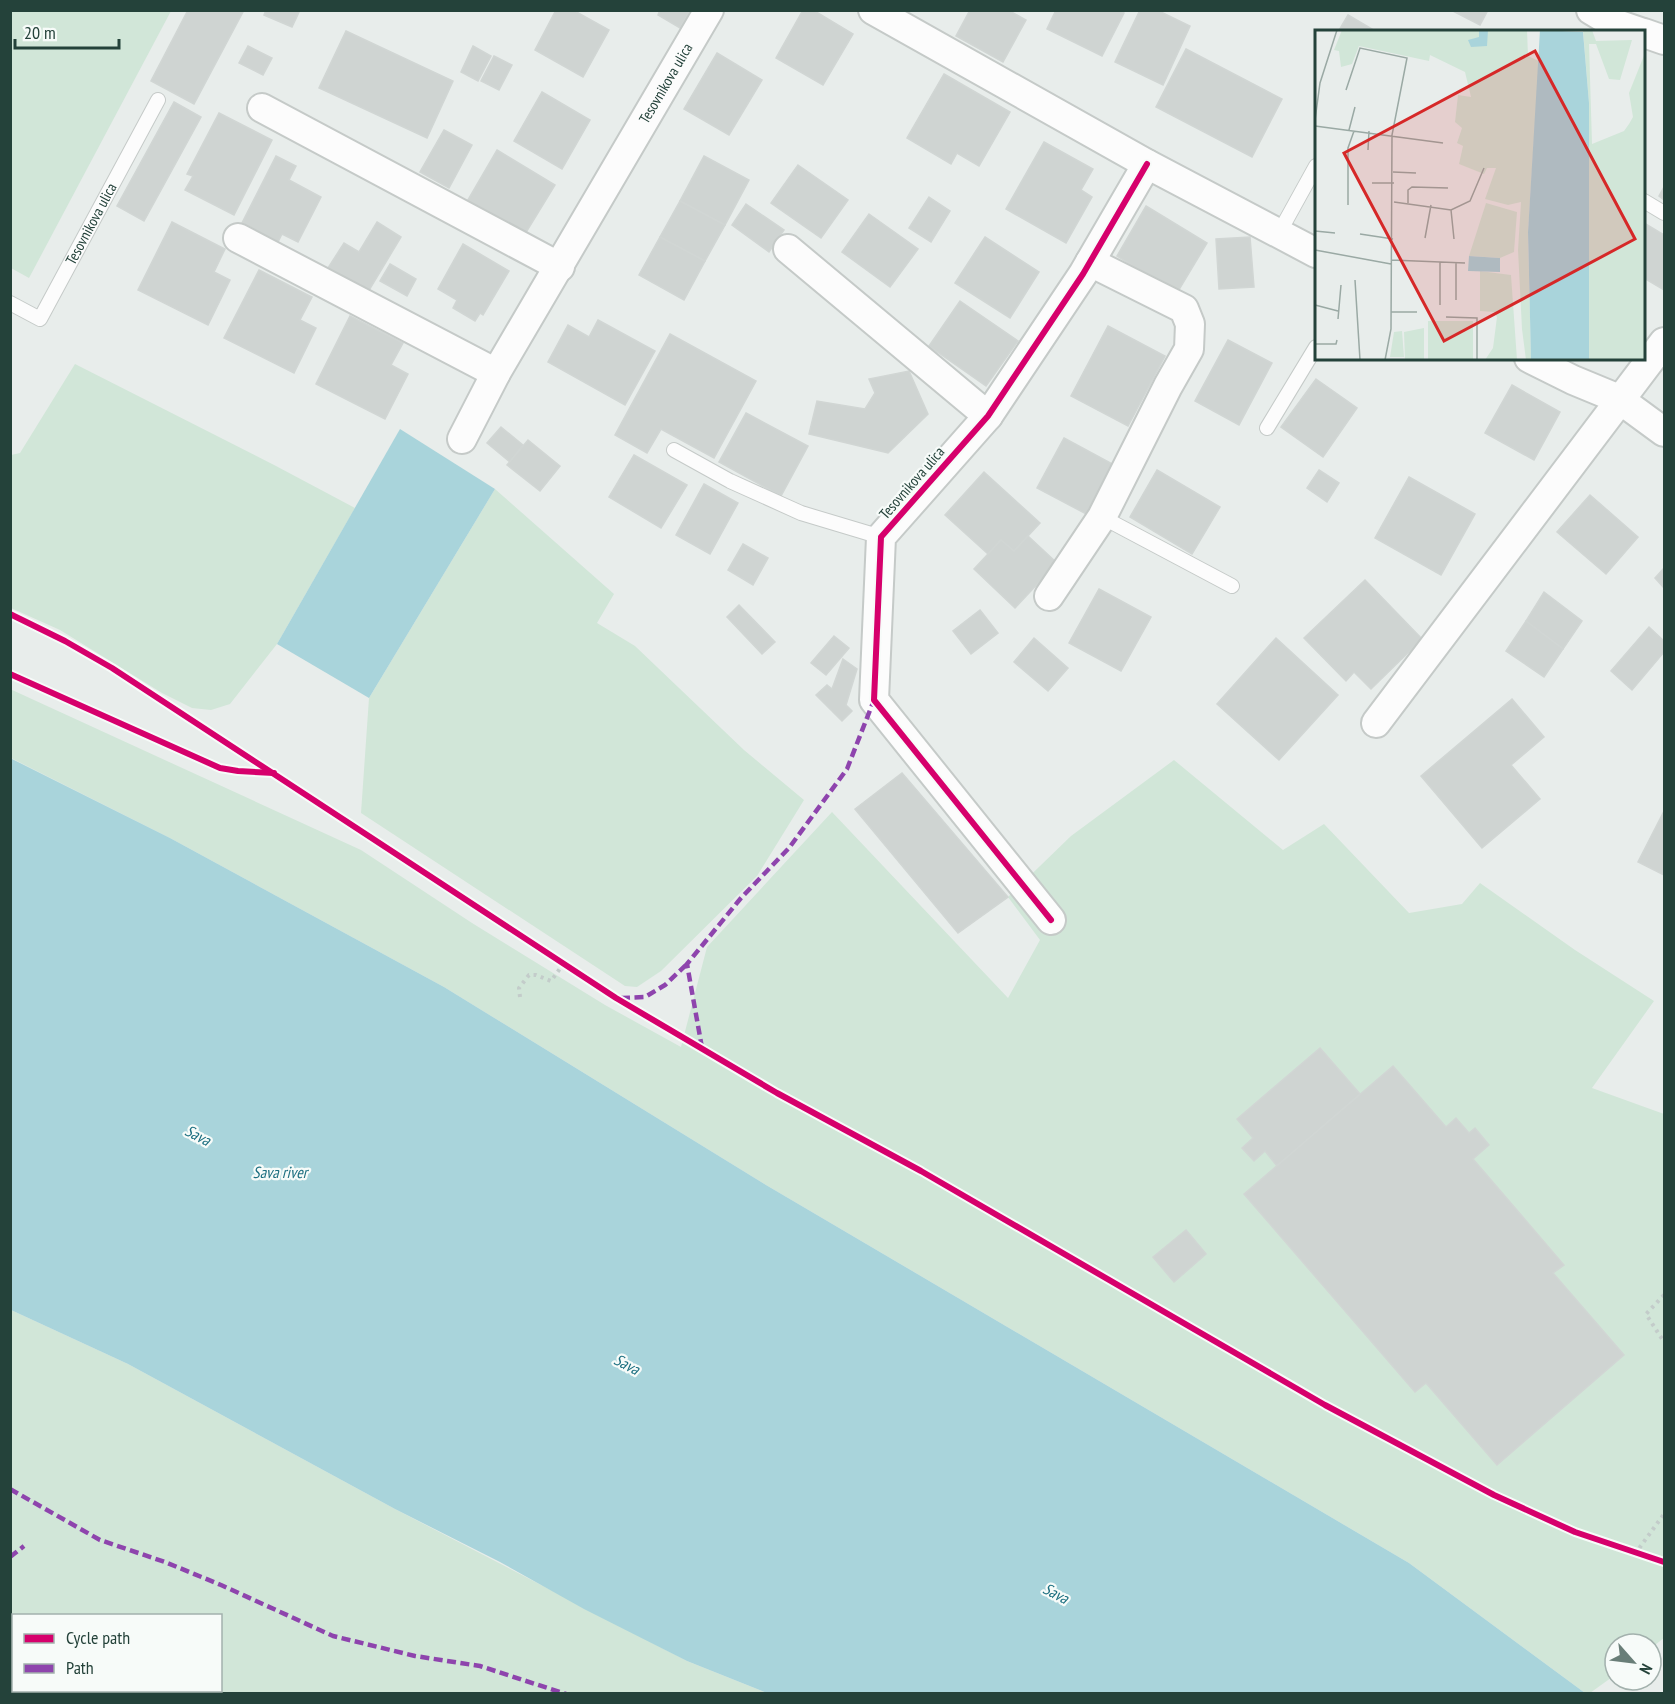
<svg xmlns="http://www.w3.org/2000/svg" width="1675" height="1704" font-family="'PT Sans Narrow',sans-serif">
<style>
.green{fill:#d1e6d8;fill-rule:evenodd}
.water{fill:#a9d4db}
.building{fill:#cfd4d2;stroke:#d1d6d4;stroke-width:1.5}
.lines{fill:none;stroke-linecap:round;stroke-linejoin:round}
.lane-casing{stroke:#c5cac8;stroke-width:16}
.street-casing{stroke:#c5cac8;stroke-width:32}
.path{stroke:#c3ccca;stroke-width:4;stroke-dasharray:3 4.5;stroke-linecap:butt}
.lane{stroke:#fcfcfc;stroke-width:14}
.street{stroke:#fcfcfc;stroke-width:28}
.quiet{stroke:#8e44ad;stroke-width:4.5;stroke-dasharray:9 4.5;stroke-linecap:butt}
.cycleway-casing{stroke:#f7fbf9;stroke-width:10}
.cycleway{stroke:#d6006c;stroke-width:6}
.labels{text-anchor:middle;stroke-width:4.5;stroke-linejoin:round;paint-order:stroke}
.street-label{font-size:15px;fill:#24423a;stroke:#f7fbf9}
.water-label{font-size:16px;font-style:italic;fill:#1c6f80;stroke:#f7fbf9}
.inset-road{fill:none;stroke:#9aa9a4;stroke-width:1.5}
.view{fill:#d62828;fill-opacity:0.15;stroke:#d62828;stroke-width:3}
.inset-edge{fill:none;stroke:#24423a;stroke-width:3}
</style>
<rect width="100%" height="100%" fill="#e8edeb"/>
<g class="green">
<path d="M 10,11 L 171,11 L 29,278 L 11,268 Z"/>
<path d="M 75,364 L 276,466 L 355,508 L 277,644 L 230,704 L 211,710 L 192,708 L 162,693 L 60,630 L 11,608 L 11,455 L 20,453 Z"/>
<path d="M 495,489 L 614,594 L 597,623 L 635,646 L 744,750 L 804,800 L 757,876 L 661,971 L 637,987 L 625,986 L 361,813 L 369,698 Z"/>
<path d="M 10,689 L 361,850 L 472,923 L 605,1005 L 681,1047 L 707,947 L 832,812 L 1008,998 L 1040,940 L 1008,897 L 1071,836 L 1174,760 L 1283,850 L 1324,824 L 1409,913 L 1462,904 L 1480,883 L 1575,950 L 1654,1001 L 1592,1088 L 1664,1114 L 1664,1638 L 1651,1648 L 1651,1644 L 1615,1644 L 1615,1675 L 1590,1693 L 1585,1693 L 1409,1563 L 766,1185 L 444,987 L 170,838 L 11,758 Z"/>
<path d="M 11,1310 L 128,1364 L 395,1509 L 687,1661 L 767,1693 L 11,1694 ZM 14,1616 L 220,1616 L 220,1690 L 14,1690 Z"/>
</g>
<g class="water">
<path d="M 400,429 L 495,489 L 369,698 L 277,644 Z"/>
<path d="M 10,758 L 170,838 L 444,987 L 766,1185 L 1409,1563 L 1585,1693 L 767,1693 L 687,1661 L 584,1609 L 500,1562 L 395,1509 L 128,1364 L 11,1310 Z"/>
</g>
<g class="building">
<path d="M 188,10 L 244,10 L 194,104 L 151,81 Z"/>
<path d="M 266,10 L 300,10 L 292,27 L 264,15 Z"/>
<path d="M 556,10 L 573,10 L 609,30 L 583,77 L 535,50 Z"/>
<path d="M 660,10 L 690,10 L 680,28 L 658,15 Z"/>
<path d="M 803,10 L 813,10 L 853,34 L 823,85 L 776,58 Z"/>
<path d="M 970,10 L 1008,10 L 1026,20 L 1003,62 L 956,36 Z"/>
<path d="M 1056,10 L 1119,10 L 1124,13 L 1102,56 L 1047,29 Z"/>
<path d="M 1140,10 L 1157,10 L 1190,26 L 1163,85 L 1115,62 Z"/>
<path d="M 1451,10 L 1488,10 L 1480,25 Z"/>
<path d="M 1348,15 L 1377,32 L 1338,32 Z"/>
<path d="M 346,31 L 453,81 L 427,138 L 319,88 Z"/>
<path d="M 248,46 L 272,58 L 263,75 L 239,63 Z"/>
<path d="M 473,46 L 491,56 L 478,81 L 461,72 Z"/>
<path d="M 1186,49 L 1282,99 L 1252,157 L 1156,107 Z"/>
<path d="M 717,53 L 762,80 L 729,135 L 684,109 Z"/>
<path d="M 494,56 L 512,65 L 499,90 L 481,81 Z"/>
<path d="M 944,74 L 1010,112 L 979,166 L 957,153 L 951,164 L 907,138 Z"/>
<path d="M 542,92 L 590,120 L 562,169 L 514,141 Z"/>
<path d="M 174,102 L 201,117 L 144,221 L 117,206 Z"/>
<path d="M 219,113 L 272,140 L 234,215 L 185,190 L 193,176 L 187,174 Z"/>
<path d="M 444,130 L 472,145 L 449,188 L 420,172 Z"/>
<path d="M 1044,142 L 1093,169 L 1081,190 L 1092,197 L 1066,243 L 1006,209 Z"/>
<path d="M 497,150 L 555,185 L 522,239 L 465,205 Z"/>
<path d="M 276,156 L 296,166 L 289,180 L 321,197 L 298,242 L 282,234 L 278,242 L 242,223 Z"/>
<path d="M 704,156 L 749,180 L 725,225 L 680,201 Z"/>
<path d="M 798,165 L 848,200 L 821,238 L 771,203 Z"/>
<path d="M 1664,187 L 1664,200 L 1659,196 Z"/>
<path d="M 929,197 L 950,211 L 931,242 L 909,228 Z"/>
<path d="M 680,201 L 725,225 L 705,261 L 660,237 Z"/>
<path d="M 746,204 L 784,230 L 769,252 L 732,225 Z"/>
<path d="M 1146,206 L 1207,243 L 1177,293 L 1117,256 Z"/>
<path d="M 869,214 L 918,249 L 890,287 L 842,252 Z"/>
<path d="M 172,222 L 225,249 L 214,272 L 230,280 L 208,325 L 138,290 Z"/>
<path d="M 377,222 L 401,237 L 368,292 L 328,268 L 344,243 L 359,252 Z"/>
<path d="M 1644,223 L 1664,235 L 1664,290 L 1644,278 Z"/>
<path d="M 660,237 L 705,261 L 684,300 L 639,275 Z"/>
<path d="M 985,237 L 1039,272 L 1010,318 L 955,283 Z"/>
<path d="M 1250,237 L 1254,287 L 1219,289 L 1216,239 Z"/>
<path d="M 463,244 L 509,271 L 483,315 L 480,313 L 475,321 L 453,308 L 457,300 L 438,289 Z"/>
<path d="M 390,264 L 416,279 L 407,296 L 380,281 Z"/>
<path d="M 259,270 L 312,297 L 300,320 L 316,328 L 294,373 L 224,338 Z"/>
<path d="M 960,301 L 1018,341 L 986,386 L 929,346 Z"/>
<path d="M 350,316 L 403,343 L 391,365 L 408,374 L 385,419 L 316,384 Z"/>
<path d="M 598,320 L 655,351 L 625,405 L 548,362 L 568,325 L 589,337 Z"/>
<path d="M 1108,326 L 1165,356 L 1128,426 L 1071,396 Z"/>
<path d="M 670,334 L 756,381 L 714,458 L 661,429 L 647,453 L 615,435 Z"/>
<path d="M 1228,340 L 1272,363 L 1239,425 L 1195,401 Z"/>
<path d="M 909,371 L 928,414 L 888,453 L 809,434 L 817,401 L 865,409 L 875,393 L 869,379 Z"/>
<path d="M 1316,379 L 1357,408 L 1323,457 L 1281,427 Z"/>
<path d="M 1512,385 L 1560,412 L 1534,460 L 1485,433 Z"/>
<path d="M 746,413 L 808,446 L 781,496 L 719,462 Z"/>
<path d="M 501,427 L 523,445 L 510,462 L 487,443 Z"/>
<path d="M 1064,438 L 1118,467 L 1092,517 L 1037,488 Z"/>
<path d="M 528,440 L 560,466 L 540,491 L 507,465 Z"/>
<path d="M 634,455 L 687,485 L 661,528 L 609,497 Z"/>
<path d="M 1157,470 L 1220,507 L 1192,554 L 1130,517 Z"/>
<path d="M 1319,470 L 1339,483 L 1327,502 L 1307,488 Z"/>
<path d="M 984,472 L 1040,523 L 1014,551 L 1001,540 L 988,554 L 945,515 Z"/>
<path d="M 1409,477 L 1475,514 L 1441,575 L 1375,538 Z"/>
<path d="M 704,484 L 738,503 L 710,554 L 676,535 Z"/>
<path d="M 1590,495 L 1638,537 L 1606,574 L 1557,532 Z"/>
<path d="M 1028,536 L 1057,563 L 1015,608 L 974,569 L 1001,540 L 1014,551 Z"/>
<path d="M 743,544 L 768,558 L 753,585 L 728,570 Z"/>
<path d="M 1664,568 L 1664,588 L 1655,578 Z"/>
<path d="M 1365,580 L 1422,639 L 1371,689 L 1354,672 L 1346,681 L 1304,638 Z"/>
<path d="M 1099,589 L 1151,617 L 1121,671 L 1069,643 Z"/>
<path d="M 1544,592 L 1582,621 L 1563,649 L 1526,621 Z"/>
<path d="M 739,605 L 775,642 L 762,654 L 727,617 Z"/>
<path d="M 980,610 L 998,633 L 971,654 L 953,631 Z"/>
<path d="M 1526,621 L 1563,649 L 1544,677 L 1506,651 Z"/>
<path d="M 1649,627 L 1664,641 L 1664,652 L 1632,690 L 1611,671 Z"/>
<path d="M 834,636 L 849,648 L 826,675 L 811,663 Z"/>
<path d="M 1034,638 L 1068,668 L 1048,691 L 1014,662 Z"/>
<path d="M 1276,638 L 1338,695 L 1279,760 L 1217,704 Z"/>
<path d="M 843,659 L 857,669 L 846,705 L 852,711 L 842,721 L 816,695 L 827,685 L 832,689 Z"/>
<path d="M 1512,699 L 1544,737 L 1511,765 L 1540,799 L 1482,848 L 1421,776 Z"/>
<path d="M 902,773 L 1008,897 L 958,933 L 855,809 Z"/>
<path d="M 1664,811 L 1664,875 L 1638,862 Z"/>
<path d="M 1320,1048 L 1360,1094 L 1277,1166 L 1265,1151 L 1254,1161 L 1242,1148 L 1253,1138 L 1237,1119 Z"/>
<path d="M 1393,1066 L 1446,1127 L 1456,1118 L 1469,1133 L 1475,1128 L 1489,1145 L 1473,1159 L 1564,1265 L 1553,1273 L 1624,1355 L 1497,1465 L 1426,1383 L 1415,1392 L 1244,1194 Z"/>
<path d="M 1186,1230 L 1206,1254 L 1174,1282 L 1153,1257 Z"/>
</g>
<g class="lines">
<defs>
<g id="lane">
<path d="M 1644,201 L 1664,213"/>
<path d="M 1279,233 L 1316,166"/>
<path id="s1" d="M 10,303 L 40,319 L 158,100"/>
<path d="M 1267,428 L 1316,347"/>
<path d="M 674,450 L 730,481 L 801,513 L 881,537"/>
<path d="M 1102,517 L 1232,586"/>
</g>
<g id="street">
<path d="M 873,10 L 1147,164 L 1316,253"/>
<path d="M 1591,10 L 1611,22 L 1640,32"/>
<path d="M 1644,33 L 1664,40"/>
<path d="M 262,108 L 560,267"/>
<path d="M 238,238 L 496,373"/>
<path d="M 788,249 L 988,416"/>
<path d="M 1529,358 L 1573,380 L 1619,399 L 1664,432"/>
<path id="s2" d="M 462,439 L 496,373 L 709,10"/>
<path d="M 1049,596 L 1102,517 L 1168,386 L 1189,349 L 1190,324 L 1184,309 L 1090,262"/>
<path d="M 1376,723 L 1664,342"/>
<path d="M 1051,920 L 874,700 L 881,537 L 988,416 L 1083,274 L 1147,164"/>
</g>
</defs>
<use href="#lane" class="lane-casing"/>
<use href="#street" class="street-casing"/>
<g class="path">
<path d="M 520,997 L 519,988 L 529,975 L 536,975 L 551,981 L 564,963"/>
<path d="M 1664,1295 L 1646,1314 L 1664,1342"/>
<path d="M 1635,1554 L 1664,1514"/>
</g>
<use href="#lane" class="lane"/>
<use href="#street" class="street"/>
<g class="quiet">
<path d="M 621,998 L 645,997 L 665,985 L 687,964"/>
<path d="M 702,1048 L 687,964 L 741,898 L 789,848 L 847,769 L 874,700"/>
<path d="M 10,1489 L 100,1540 L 165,1562 L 221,1585 L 333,1636 L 415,1656 L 480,1666 L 566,1694"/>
<path d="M 10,1557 L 24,1546"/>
<path d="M 10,1689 L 15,1694"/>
</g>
<defs>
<g id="cycleway">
<path d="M 10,614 L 65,641 L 112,668 L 616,998 L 777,1093 L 921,1171 L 1325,1405 L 1494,1495 L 1575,1532 L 1664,1562"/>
<path d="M 10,674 L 220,768 L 238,771 L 274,773"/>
<path d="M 1051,920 L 874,700 L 881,537 L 988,416 L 1083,274 L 1147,164"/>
</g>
</defs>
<use href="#cycleway" class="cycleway-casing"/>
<use href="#cycleway" class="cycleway"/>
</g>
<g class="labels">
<g class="street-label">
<text dy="5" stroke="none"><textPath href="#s2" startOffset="410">Tesovnikova ulica</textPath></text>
<text dy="5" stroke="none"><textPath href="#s1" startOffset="142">Tesovnikova ulica</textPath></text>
<text transform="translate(912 483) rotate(-49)" y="5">Tesovnikova ulica</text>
</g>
<g class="water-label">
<text transform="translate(198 1135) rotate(28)" y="6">Sava</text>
<text x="280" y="1178">Sava river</text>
<text transform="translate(627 1364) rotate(28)" y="6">Sava</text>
<text transform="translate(1056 1593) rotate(28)" y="6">Sava</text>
</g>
</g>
<g transform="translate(1315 30)">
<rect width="330" height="330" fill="#e8edeb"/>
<path d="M 27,0 L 212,0 L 213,26 L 224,31 L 213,202 L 216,330 L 211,330 L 207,299 L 203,220 L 206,172 L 193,175 L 170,169 L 181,138 L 172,138 L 169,144 L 144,134 L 148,116 L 142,113 L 147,98 L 140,92 L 143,65 L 156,67 L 150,42 L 115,25 L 114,31 L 44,16 L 37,34 L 26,37 L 24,21 L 19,20 ZM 268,0 L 277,0 L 281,11 L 317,10 L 305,50 L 294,49 L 281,14 L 274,14 L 277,114 L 309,101 L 314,94 L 318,87 L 314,63 L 330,23 L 330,330 L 274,330 L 274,73 ZM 171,173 L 202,182 L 199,222 L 185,228 L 154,226 ZM 165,241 L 196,245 L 202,330 L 170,330 L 178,318 L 182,287 L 179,282 L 165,281 ZM 113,291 L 158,291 L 158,330 L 113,330 ZM 109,298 L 109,330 L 90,330 L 89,302 ZM 87,301 L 89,327 L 75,327 L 79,302 Z" fill="#d1e6d8"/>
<path d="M 164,0 L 173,0 L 172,16 L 156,17 L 153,10 L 164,7 ZM 225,0 L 268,2 L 274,73 L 274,330 L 216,330 L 213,202 ZM 154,226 L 185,228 L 185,242 L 153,241 Z" fill="#a9d4db"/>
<path class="inset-road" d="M 31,60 L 45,18 L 92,28 L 77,105 L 76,299 L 70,330M 0,90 L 5,53 L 22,0M 0,96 L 128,113M 34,100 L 40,77M 53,120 L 54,101M 78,142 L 101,143M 57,153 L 79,153M 79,172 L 136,180 L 155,171 L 169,138M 93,173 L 93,160 L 97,157 L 133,158M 33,175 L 33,118 L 39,101M 136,180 L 139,209M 0,201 L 20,203M 45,204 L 78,209M 110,208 L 116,175M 0,220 L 76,234M 76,230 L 150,233M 141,233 L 141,270M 40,250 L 45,330M 0,275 L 23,281M 125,275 L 125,232M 76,282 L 102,282M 131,287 L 162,288 L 162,330M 23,289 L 26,255M 0,314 L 21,314 L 22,310"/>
<path class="view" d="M 220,21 L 320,209 L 129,311 L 29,123 Z"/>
<rect width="330" height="330" class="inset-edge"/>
</g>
<rect width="1675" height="1704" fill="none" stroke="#24423a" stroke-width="24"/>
<rect x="12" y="1614" width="210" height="78" fill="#f7fbf9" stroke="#a3b1ad" stroke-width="1.5"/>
<rect x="24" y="1634" width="30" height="9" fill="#d6006c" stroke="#a3b1ad" stroke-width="1.5"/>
<text x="66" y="1644" font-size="18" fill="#24423a">Cycle path</text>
<rect x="24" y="1664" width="30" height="9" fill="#8e44ad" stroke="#a3b1ad" stroke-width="1.5"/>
<text x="66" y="1674" font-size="18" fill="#24423a">Path</text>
<g transform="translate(1633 1662) rotate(118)"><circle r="28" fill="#f7fbf9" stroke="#a3b1ad" stroke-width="1.5"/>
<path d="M0-4.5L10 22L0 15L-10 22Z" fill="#697e78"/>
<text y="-9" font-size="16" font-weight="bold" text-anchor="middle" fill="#24423a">N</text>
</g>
<path d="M15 39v9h104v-9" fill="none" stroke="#24423a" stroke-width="3"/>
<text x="24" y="39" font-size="18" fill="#24423a" stroke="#f7fbf9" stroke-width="4.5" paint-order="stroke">20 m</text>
</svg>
